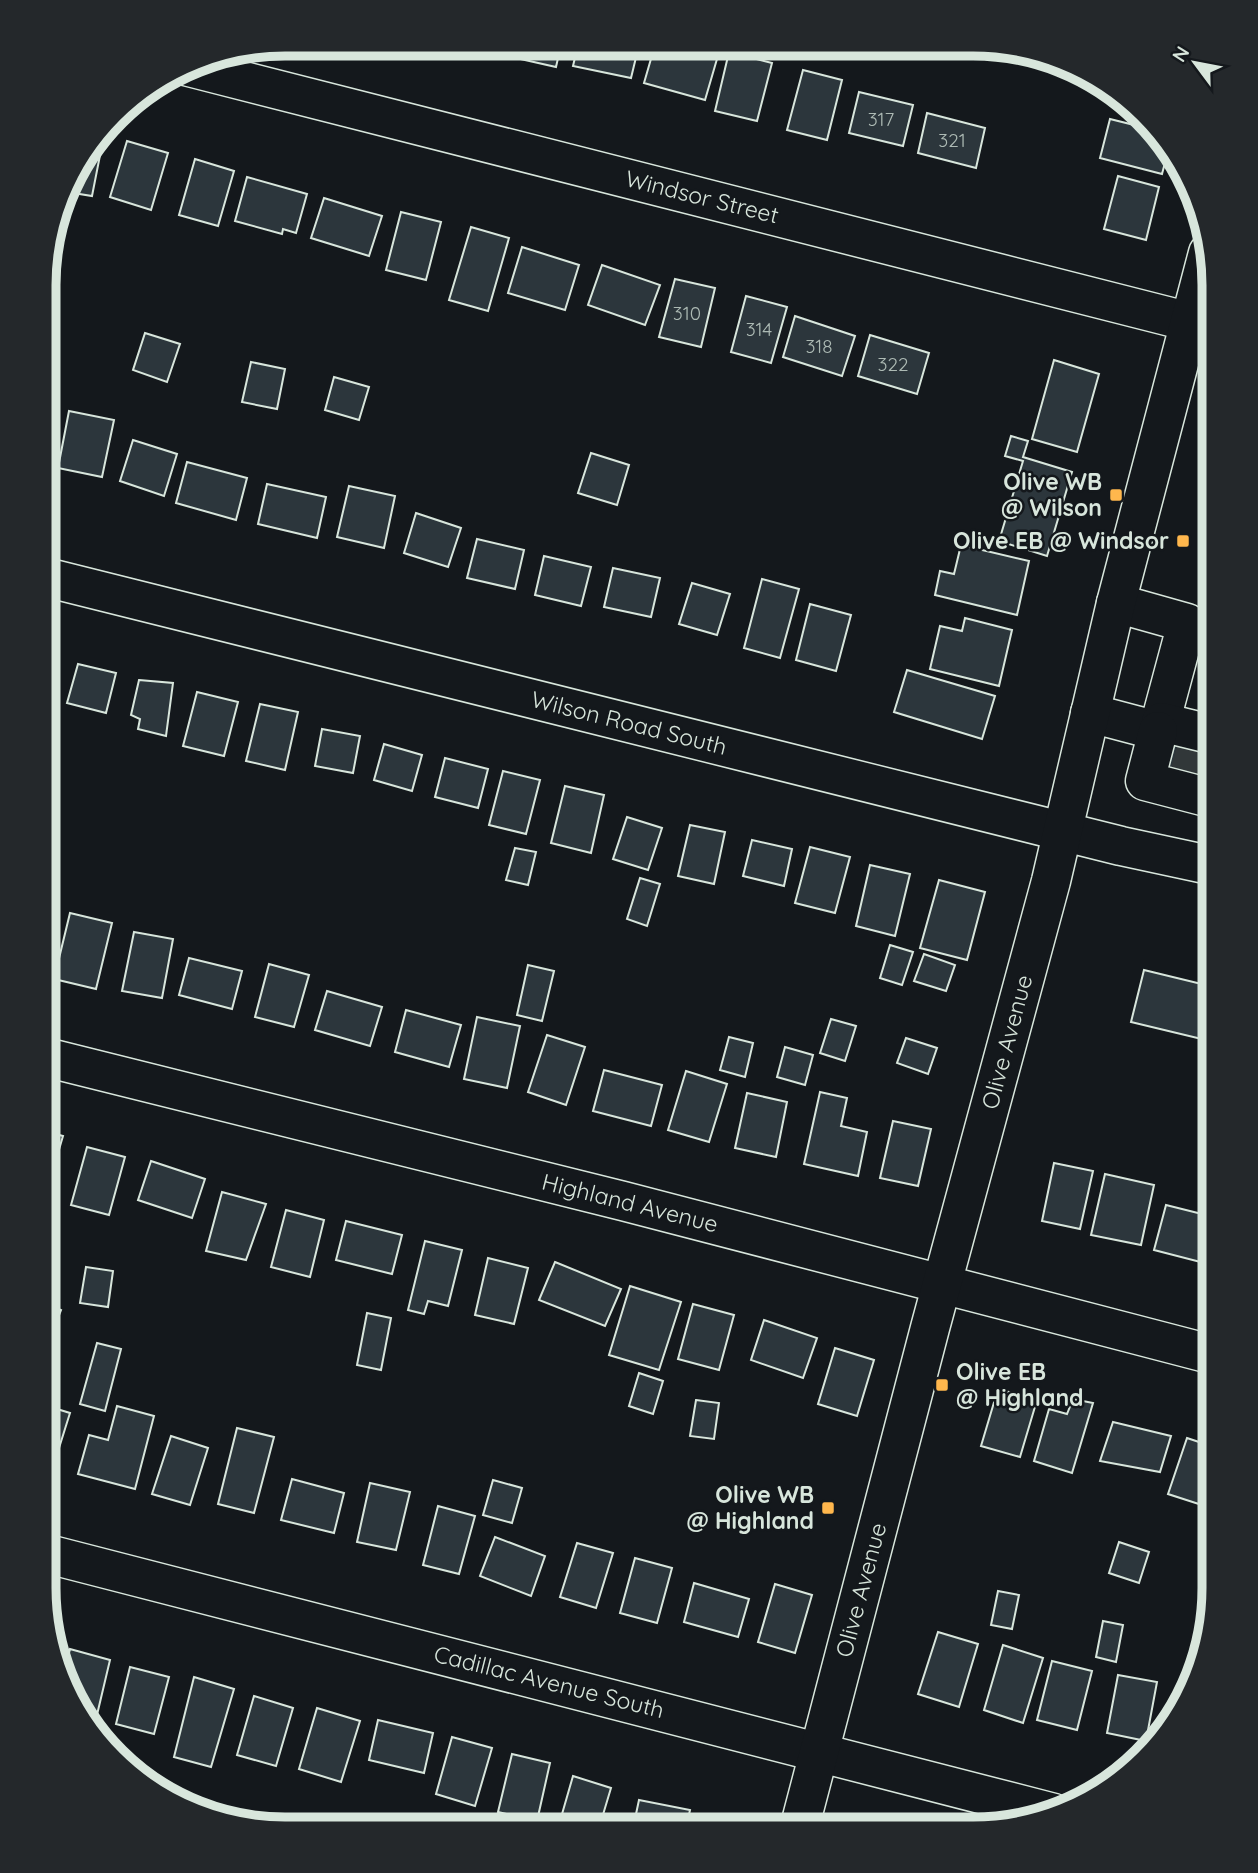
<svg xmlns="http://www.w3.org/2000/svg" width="1258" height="1873" font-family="Quicksand,sans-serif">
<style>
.building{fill:#2c363c;stroke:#d8e6dc;stroke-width:2}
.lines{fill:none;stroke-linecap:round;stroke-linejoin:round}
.minor-tunnel{stroke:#313739;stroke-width:38;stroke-dasharray:38 19;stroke-linecap:butt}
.minor-casing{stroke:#d8e6dc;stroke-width:41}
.major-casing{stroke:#d8e6dc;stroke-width:41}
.minor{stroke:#14181c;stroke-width:38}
.major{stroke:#14181c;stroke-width:38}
.poi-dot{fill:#ffb74d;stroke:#14181c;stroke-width:2.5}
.labels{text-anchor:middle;stroke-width:5;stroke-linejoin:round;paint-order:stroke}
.number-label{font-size:19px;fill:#adbab4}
.street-label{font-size:23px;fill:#d8e6dc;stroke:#14181c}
.poi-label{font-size:23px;font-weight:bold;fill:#d8e6dc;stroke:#14181c;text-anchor:end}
.rim{fill:none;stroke:#d8e6dc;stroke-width:9}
</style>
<rect width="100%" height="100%" fill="#14181c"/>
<g class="building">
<path d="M 454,44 L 483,44 L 481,51 Z"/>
<path d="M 520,44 L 561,45 L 556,67 L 516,58 Z"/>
<path d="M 578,45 L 639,45 L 631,78 L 573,66 Z"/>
<path d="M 655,45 L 668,45 L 717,59 L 705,100 L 644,83 Z"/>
<path d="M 729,52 L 772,63 L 757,121 L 715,111 Z"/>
<path d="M 803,70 L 842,80 L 827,140 L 787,130 Z"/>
<path d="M 859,92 L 913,105 L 903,146 L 849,133 Z"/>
<path d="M 927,113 L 985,128 L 976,168 L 918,153 Z"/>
<path d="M 1110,119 L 1146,128 L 1167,155 L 1162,174 L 1100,158 Z"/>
<path d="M 97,139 L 103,140 L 92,196 L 67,192 L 76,165 Z"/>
<path d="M 127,141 L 168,153 L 151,210 L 110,197 Z"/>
<path d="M 195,159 L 234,171 L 218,226 L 179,215 Z"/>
<path d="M 1118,176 L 1159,187 L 1146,240 L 1104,229 Z"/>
<path d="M 247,177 L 307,194 L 296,233 L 283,229 L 282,234 L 235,221 Z"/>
<path d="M 324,198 L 382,216 L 369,256 L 311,238 Z"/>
<path d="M 401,212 L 441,222 L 426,280 L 386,270 Z"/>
<path d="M 471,227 L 509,238 L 488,311 L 449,300 Z"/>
<path d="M 522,247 L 579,265 L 565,310 L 508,293 Z"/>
<path d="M 602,265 L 660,285 L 645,325 L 588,305 Z"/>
<path d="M 675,279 L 715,288 L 701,347 L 659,337 Z"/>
<path d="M 746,296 L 787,307 L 771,363 L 731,352 Z"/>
<path d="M 795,316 L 855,336 L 842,376 L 783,357 Z"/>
<path d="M 145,333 L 180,344 L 167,382 L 133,370 Z"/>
<path d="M 870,335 L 929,353 L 917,394 L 858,376 Z"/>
<path d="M 1054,360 L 1099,374 L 1077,452 L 1032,439 Z"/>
<path d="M 251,362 L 285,369 L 277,409 L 242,402 Z"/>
<path d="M 334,377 L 369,387 L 359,420 L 325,410 Z"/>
<path d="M 69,411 L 114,420 L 102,477 L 58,468 Z"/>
<path d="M 1011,436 L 1028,441 L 1023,457 L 1072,472 L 1047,556 L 999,541 L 1023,461 L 1005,456 Z"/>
<path d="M 133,440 L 177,454 L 164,496 L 120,481 Z"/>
<path d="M 591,453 L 629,465 L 617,505 L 578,493 Z"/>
<path d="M 187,462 L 247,478 L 236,520 L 176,503 Z"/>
<path d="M 267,484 L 326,497 L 317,538 L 258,524 Z"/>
<path d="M 349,486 L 395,496 L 384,548 L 337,537 Z"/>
<path d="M 416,513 L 461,528 L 448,567 L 404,553 Z"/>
<path d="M 477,539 L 524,550 L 515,589 L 467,578 Z"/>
<path d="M 961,545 L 1029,561 L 1017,615 L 935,595 L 940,571 L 954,574 Z"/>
<path d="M 544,556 L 591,567 L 581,606 L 535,595 Z"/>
<path d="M 613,568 L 660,578 L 651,617 L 604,607 Z"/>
<path d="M 762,579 L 799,589 L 780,658 L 744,648 Z"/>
<path d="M 692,583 L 730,594 L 717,635 L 679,624 Z"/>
<path d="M 810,604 L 851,615 L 836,671 L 796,660 Z"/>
<path d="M 965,618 L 1012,630 L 999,686 L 930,669 L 940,626 L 962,631 Z"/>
<path d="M 45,657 L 53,659 L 45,686 Z"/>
<path d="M 78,664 L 116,673 L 106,713 L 67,703 Z"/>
<path d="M 907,670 L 995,696 L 982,739 L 894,712 Z"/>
<path d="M 139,680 L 173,683 L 166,736 L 138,729 L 140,719 L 131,715 Z"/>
<path d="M 197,692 L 238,702 L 224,756 L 183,746 Z"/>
<path d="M 260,704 L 298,712 L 285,770 L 246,761 Z"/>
<path d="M 322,729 L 360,736 L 353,773 L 315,766 Z"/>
<path d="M 1166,737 L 1214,749 L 1214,786 L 1157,771 Z"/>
<path d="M 384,744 L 422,755 L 412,791 L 374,780 Z"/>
<path d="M 445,758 L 488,769 L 478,808 L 435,797 Z"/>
<path d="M 503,771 L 540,780 L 526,834 L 489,825 Z"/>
<path d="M 565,786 L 604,795 L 591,853 L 551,843 Z"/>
<path d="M 627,817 L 662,828 L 648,870 L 613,859 Z"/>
<path d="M 690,825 L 725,832 L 714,884 L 678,876 Z"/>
<path d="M 752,840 L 792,849 L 784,886 L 743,876 Z"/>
<path d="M 810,847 L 850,857 L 835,913 L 795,903 Z"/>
<path d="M 515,848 L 536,852 L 528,885 L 506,880 Z"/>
<path d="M 870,865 L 910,874 L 895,936 L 856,926 Z"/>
<path d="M 640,878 L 660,884 L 647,926 L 627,919 Z"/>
<path d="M 939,880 L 985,892 L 967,960 L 920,948 Z"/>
<path d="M 70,913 L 112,923 L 96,989 L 54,979 Z"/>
<path d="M 134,932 L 173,939 L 162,998 L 122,991 Z"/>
<path d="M 890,945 L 913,952 L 902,985 L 880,978 Z"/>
<path d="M 924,954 L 955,965 L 946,991 L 914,981 Z"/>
<path d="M 189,958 L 242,971 L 232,1009 L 179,995 Z"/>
<path d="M 269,964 L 309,975 L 294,1027 L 255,1017 Z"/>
<path d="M 528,965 L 554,971 L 542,1021 L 517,1015 Z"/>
<path d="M 1144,970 L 1214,987 L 1214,1042 L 1131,1022 Z"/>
<path d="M 327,991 L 382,1007 L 370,1046 L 315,1030 Z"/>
<path d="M 406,1010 L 461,1025 L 449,1067 L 395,1052 Z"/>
<path d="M 477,1017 L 520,1026 L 507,1088 L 464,1079 Z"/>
<path d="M 831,1019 L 856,1026 L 845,1061 L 820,1053 Z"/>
<path d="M 547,1035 L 585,1047 L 566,1105 L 528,1092 Z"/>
<path d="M 729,1037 L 753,1043 L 745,1077 L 720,1070 Z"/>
<path d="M 906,1038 L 937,1048 L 928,1074 L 897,1063 Z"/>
<path d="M 785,1047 L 813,1055 L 805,1085 L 777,1077 Z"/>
<path d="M 604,1070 L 662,1085 L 651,1126 L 593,1111 Z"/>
<path d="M 686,1071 L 727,1084 L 709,1142 L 668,1130 Z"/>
<path d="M 820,1092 L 847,1098 L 841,1126 L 867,1132 L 858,1176 L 804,1164 Z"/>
<path d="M 747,1093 L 787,1102 L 776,1157 L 735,1148 Z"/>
<path d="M 893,1121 L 931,1129 L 918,1186 L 880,1178 Z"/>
<path d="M 44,1131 L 63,1136 L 45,1197 L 44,1197 Z"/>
<path d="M 87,1147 L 125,1157 L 109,1215 L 71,1205 Z"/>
<path d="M 151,1161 L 205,1179 L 192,1218 L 138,1200 Z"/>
<path d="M 1054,1163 L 1093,1171 L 1080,1229 L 1042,1221 Z"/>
<path d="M 1105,1174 L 1154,1185 L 1141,1245 L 1091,1235 Z"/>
<path d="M 222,1192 L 266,1204 L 246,1260 L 206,1251 Z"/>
<path d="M 1166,1205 L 1214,1217 L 1212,1265 L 1154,1250 Z"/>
<path d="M 286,1210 L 324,1220 L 310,1277 L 271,1267 Z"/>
<path d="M 346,1221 L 402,1235 L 392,1274 L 336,1260 Z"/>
<path d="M 44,1224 L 55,1227 L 45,1259 L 44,1259 Z"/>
<path d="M 425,1241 L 462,1250 L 448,1306 L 428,1301 L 424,1314 L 408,1310 Z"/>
<path d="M 488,1258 L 528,1268 L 514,1324 L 475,1315 Z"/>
<path d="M 555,1262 L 621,1289 L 605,1326 L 539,1300 Z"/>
<path d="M 86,1267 L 113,1271 L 108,1307 L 80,1303 Z"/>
<path d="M 630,1286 L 681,1302 L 659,1370 L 609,1355 Z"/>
<path d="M 44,1303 L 61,1310 L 49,1341 L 44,1339 Z"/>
<path d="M 693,1304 L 734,1315 L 719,1370 L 678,1359 Z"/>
<path d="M 367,1313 L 391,1318 L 381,1370 L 357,1365 Z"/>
<path d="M 764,1320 L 817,1338 L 803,1378 L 751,1360 Z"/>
<path d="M 97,1343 L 121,1349 L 105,1411 L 80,1404 Z"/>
<path d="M 835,1348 L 874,1360 L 857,1416 L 818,1404 Z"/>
<path d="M 639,1373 L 663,1381 L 653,1414 L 629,1406 Z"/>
<path d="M 998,1389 L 1037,1400 L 1020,1457 L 981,1446 Z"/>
<path d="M 1073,1399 L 1093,1403 L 1072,1473 L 1034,1461 L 1049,1409 L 1067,1414 Z"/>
<path d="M 696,1400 L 719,1403 L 714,1439 L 690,1436 Z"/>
<path d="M 44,1405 L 70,1413 L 53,1467 L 44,1465 Z"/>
<path d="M 117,1406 L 154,1416 L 135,1489 L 78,1474 L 89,1435 L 108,1440 Z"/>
<path d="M 1113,1422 L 1171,1436 L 1160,1472 L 1100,1461 Z"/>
<path d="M 237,1428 L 274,1437 L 254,1513 L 218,1504 Z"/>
<path d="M 171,1436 L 208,1448 L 190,1505 L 152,1494 Z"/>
<path d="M 1187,1438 L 1214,1447 L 1214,1490 L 1208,1507 L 1168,1494 Z"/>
<path d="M 292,1479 L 344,1493 L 334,1533 L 281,1520 Z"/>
<path d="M 493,1480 L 522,1488 L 512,1523 L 483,1515 Z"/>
<path d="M 370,1483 L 410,1492 L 396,1550 L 357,1542 Z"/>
<path d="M 438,1506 L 475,1516 L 459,1574 L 423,1565 Z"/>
<path d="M 495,1537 L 545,1556 L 531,1596 L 480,1576 Z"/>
<path d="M 1119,1542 L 1149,1552 L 1139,1583 L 1109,1573 Z"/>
<path d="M 577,1543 L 613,1553 L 596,1608 L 560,1597 Z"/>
<path d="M 635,1558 L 672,1568 L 657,1623 L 620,1613 Z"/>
<path d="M 694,1583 L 749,1599 L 738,1637 L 684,1622 Z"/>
<path d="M 775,1584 L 812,1595 L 795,1653 L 758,1642 Z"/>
<path d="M 998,1591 L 1019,1595 L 1012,1629 L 991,1625 Z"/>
<path d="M 1103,1621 L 1123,1625 L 1116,1662 L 1096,1657 Z"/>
<path d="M 938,1632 L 978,1644 L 959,1707 L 918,1694 Z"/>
<path d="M 1003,1645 L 1043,1658 L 1023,1723 L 984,1710 Z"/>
<path d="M 70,1649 L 110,1660 L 96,1719 L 91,1718 L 62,1681 Z"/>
<path d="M 1052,1661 L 1092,1671 L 1077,1730 L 1037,1720 Z"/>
<path d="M 130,1667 L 169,1677 L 154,1734 L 116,1724 Z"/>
<path d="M 1118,1675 L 1157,1682 L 1146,1741 L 1107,1733 Z"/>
<path d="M 194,1677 L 234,1689 L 211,1767 L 174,1757 Z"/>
<path d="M 254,1696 L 293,1708 L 276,1766 L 237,1755 Z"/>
<path d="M 317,1708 L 360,1721 L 341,1782 L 299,1769 Z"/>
<path d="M 378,1720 L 433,1733 L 424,1773 L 369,1760 Z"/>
<path d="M 452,1737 L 492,1748 L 475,1806 L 436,1794 Z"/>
<path d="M 512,1754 L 550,1763 L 537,1821 L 498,1812 Z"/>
<path d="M 573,1776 L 611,1788 L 599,1828 L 558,1828 Z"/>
<path d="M 639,1800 L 690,1810 L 686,1828 L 633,1828 Z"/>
<path d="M 712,1817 L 756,1826 L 756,1829 L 710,1829 Z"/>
</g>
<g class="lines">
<path class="minor-tunnel" d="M 1188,779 L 1197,745"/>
<defs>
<g id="minor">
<path d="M 189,67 L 1214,328"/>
<path d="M 1090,713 L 1158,731 L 1187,623 L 1116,603"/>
<path d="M 1161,722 L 1214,735"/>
<path d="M 1158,731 L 1145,781 L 1214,799"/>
<path d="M 45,1057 L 623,1201 L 1214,1355"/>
<path d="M 44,1553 L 1054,1813"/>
</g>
<g id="major">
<path d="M 45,577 L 1121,846 L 1214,866"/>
<path d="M 799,1829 L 930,1328 L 1051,881 L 1116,603 L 1208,253"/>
</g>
</defs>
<use href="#minor" class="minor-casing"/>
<use href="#major" class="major-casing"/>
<use href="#minor" class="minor"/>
<use href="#major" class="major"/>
</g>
<g class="poi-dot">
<rect x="1109" y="488" width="14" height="14" rx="3.5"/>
<rect x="1176" y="534" width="14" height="14" rx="3.5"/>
<rect x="935" y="1378" width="14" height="14" rx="3.5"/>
<rect x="821" y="1501" width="14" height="14" rx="3.5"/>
</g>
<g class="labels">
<g class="number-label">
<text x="881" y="126">317</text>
<text x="952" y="147">321</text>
<text x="687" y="320">310</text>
<text x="759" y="336">314</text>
<text x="819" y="353">318</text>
<text x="893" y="371">322</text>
</g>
<g class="street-label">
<text transform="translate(702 197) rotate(14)" y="8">Windsor Street</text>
<text transform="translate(629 723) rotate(14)" y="8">Wilson Road South</text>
<text transform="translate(1007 1042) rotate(-75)" y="8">Olive Avenue</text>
<text transform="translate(630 1203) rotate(14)" y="8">Highland Avenue</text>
<text transform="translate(861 1590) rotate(-75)" y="8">Olive Avenue</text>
<text transform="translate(549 1682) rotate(14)" y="8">Cadillac Avenue South</text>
</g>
<g class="poi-label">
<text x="1102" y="490">Olive WB<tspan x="1102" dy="26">@ Wilson</tspan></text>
<text x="1169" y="549">Olive EB @ Windsor</text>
<text x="956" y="1380" text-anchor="start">Olive EB<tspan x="956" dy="26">@ Highland</tspan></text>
<text x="814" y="1503">Olive WB<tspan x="814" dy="26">@ Highland</tspan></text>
</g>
</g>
<path d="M0 0H1258V1873H0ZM285 56H973A229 229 0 0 1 1202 285V1588A229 229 0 0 1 973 1817H285A229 229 0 0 1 56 1588V285A229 229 0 0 1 285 56Z" fill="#24282b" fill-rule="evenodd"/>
<path class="rim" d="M285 56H973A229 229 0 0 1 1202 285V1588A229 229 0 0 1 973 1817H285A229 229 0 0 1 56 1588V285A229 229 0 0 1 285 56Z"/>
<g transform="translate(1195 63) rotate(302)" stroke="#14181c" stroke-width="5" paint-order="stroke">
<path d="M0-5L12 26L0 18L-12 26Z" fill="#d8e6dc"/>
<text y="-10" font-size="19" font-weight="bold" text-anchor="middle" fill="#d8e6dc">N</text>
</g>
</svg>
